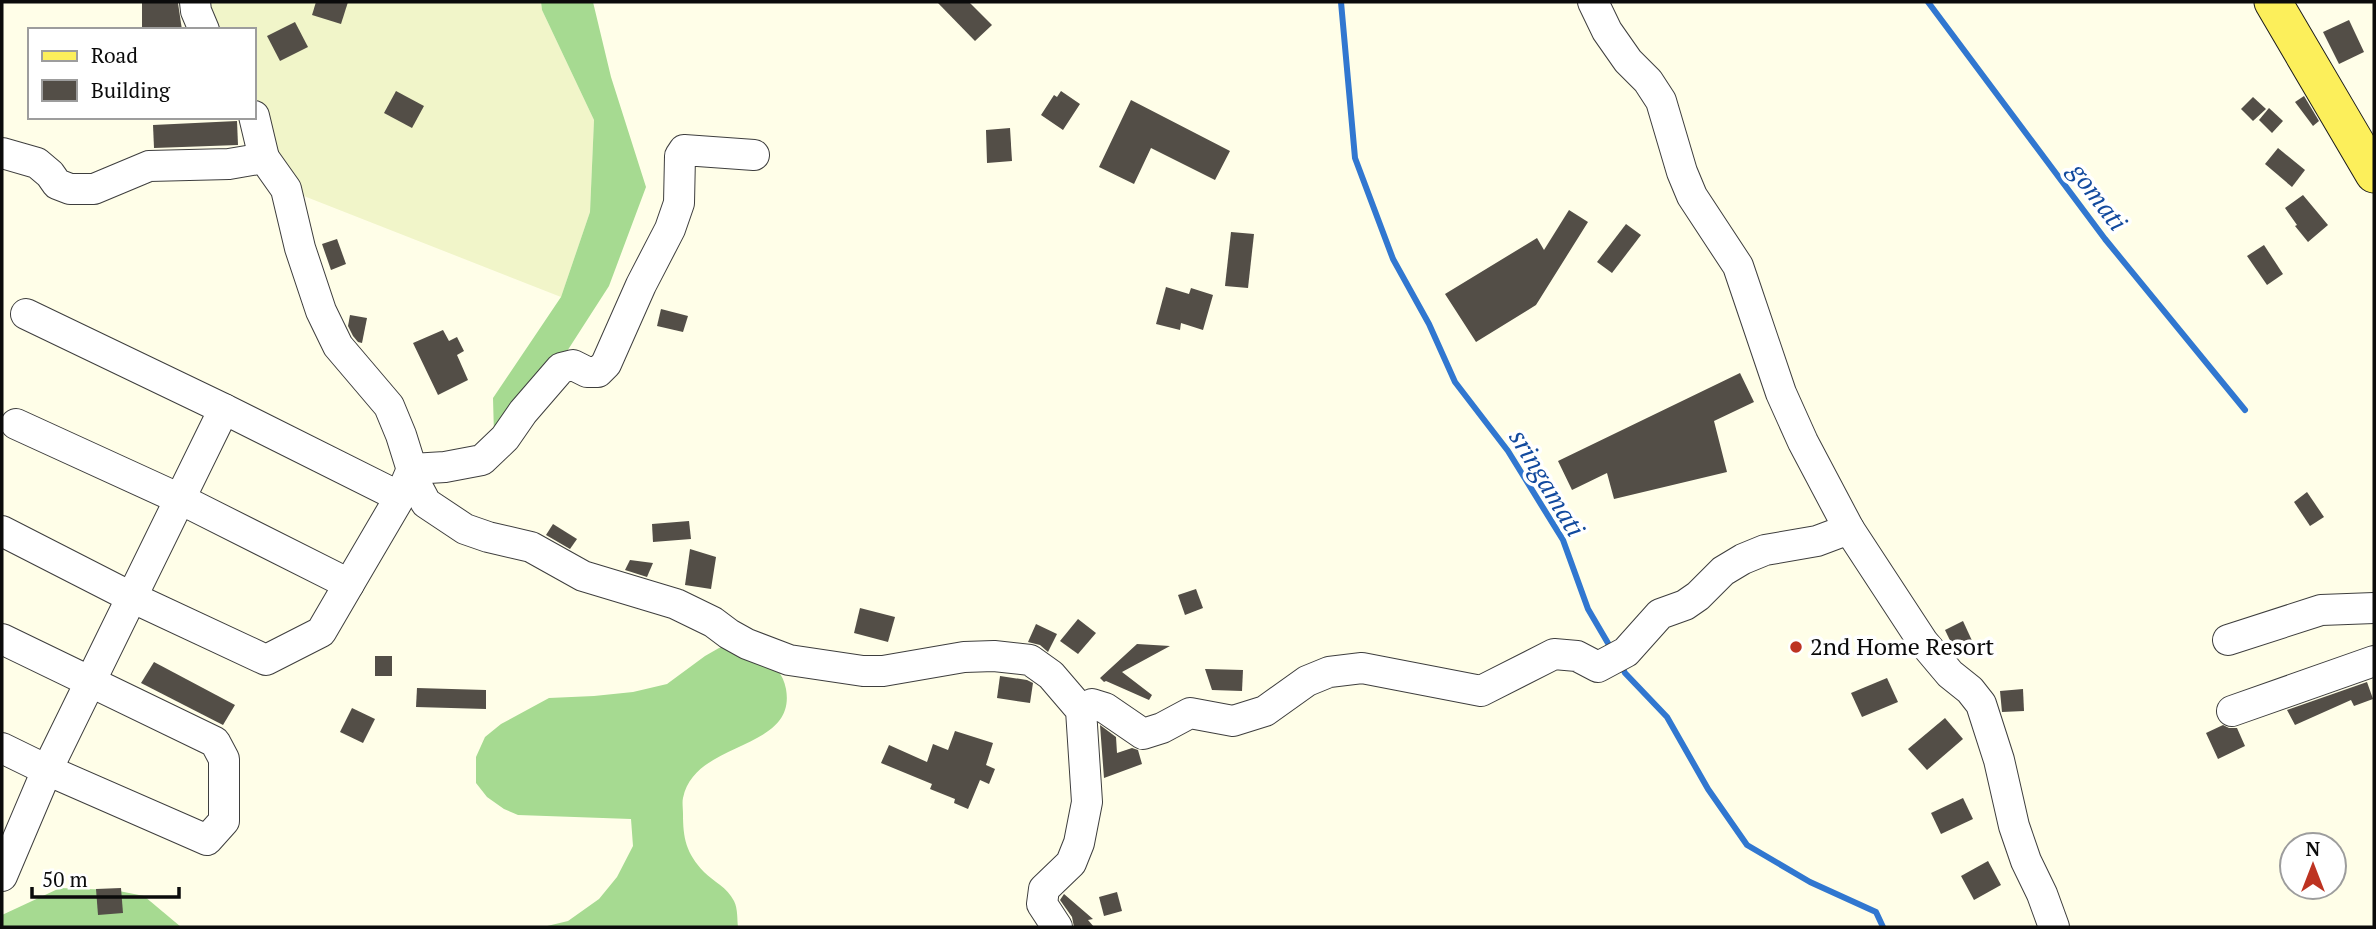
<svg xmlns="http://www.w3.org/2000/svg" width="2376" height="929" font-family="'PT Serif',serif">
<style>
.farmland{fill:#f1f5c9}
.forest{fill:#a6da91}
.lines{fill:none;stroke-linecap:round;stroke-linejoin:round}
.stream{stroke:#3177d0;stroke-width:6}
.building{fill:#534e47}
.minor-casing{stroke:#3e3e3e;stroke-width:32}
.major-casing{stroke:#1c1c1c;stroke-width:39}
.minor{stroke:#fff;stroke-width:30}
.major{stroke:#fcef5b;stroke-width:37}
.poi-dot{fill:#bd3321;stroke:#fff;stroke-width:2.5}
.labels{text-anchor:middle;stroke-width:7;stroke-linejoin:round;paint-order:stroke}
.poi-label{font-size:24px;fill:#0b0b0b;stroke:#fff;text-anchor:start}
.water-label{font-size:26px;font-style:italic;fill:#124a9e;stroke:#fff}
</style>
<rect width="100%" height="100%" fill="#fffee8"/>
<path class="farmland" d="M 197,2 L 541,2 L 542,10 L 594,120 L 590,212 L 561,297 L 286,189 L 254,117 L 254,30 L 204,30 Z"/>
<g class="forest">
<path d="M 541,2 L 593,2 L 611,77 L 646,187 L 609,286 L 544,387 L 494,435 L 493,398 L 561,297 L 590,212 L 594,120 L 542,10 Z"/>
<path d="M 731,645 C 755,654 781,661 786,689 C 797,752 695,739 683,798 C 682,802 683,809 683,814 C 683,838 686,853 704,872 C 714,882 727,887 734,901 C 738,909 737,919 738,927 L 543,927 L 568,921 L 599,899 L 617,877 L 633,846 L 631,819 L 518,815 L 504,809 L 487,797 L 476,783 L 476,757 L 485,737 L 501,724 L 549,698 L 594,696 L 633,692 L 667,684 L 705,656 L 719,648 Z"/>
<path d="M 60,888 L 114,890 L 144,896 L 181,927 L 2,927 L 2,915 Z"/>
</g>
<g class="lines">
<g class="stream">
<path d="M 1341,2 L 1355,158 L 1393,259 L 1429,324 L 1455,382 L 1508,451 L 1563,540 L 1588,609 L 1612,650"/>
<path d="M 1928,2 L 2105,239 L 2245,410"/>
<path d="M 1621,665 L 1625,673 L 1667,717 L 1708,789 L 1747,845 L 1810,882 L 1876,912 L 1883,927"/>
</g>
</g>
<g class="building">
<path d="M 142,2 L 178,3 L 182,30 L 142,30 Z"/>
<path d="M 316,2 L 348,2 L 341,24 L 312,15 Z"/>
<path d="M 937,2 L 969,2 L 992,25 L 975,41 Z"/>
<path d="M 2349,20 L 2364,52 L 2339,64 L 2323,32 Z"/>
<path d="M 295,22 L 308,47 L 280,61 L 267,36 Z"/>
<path d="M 396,91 L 424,106 L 412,128 L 384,113 Z"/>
<path d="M 1061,91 L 1080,104 L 1063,130 L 1041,115 L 1054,95 L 1057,97 Z"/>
<path d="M 2304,96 L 2319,121 L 2313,126 L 2295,102 Z"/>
<path d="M 2253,97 L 2266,109 L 2253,121 L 2241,109 Z"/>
<path d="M 1131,100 L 1230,151 L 1215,180 L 1151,148 L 1134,184 L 1099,167 Z"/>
<path d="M 2269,108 L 2283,121 L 2272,133 L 2259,120 Z"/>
<path d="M 237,121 L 238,145 L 154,148 L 153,125 Z"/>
<path d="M 1010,128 L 1012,161 L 987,163 L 986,130 Z"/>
<path d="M 2278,148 L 2305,170 L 2292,187 L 2265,164 Z"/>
<path d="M 2303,195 L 2328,225 L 2308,242 L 2295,226 L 2297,225 L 2285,208 Z"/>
<path d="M 1569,210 L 1588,222 L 1536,305 L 1476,342 L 1445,294 L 1537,238 L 1544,250 Z"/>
<path d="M 1626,224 L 1641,235 L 1612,273 L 1597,262 Z"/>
<path d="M 1231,232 L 1254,234 L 1248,288 L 1225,286 Z"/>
<path d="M 337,239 L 346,264 L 331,270 L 322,244 Z"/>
<path d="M 2264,245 L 2283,274 L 2267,285 L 2247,256 Z"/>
<path d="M 1166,287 L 1189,294 L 1191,288 L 1213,295 L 1203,330 L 1181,323 L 1180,330 L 1156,324 Z"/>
<path d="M 661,309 L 688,316 L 683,332 L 657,326 Z"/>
<path d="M 350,315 L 367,318 L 362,343 L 358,342 L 353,336 L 348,326 Z"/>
<path d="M 443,330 L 449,341 L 457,337 L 464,351 L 457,355 L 468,380 L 438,395 L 413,343 Z"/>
<path d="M 1740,373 L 1754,402 L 1714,421 L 1727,472 L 1614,499 L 1607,473 L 1572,490 L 1558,461 Z"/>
<path d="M 2307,492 L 2324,517 L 2310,526 L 2294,502 Z"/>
<path d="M 689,521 L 691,539 L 653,542 L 652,524 Z"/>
<path d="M 553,524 L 577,539 L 570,549 L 546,535 Z"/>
<path d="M 690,549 L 716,557 L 711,589 L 685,585 Z"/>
<path d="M 630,560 L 653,563 L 647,577 L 625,570 Z"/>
<path d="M 1196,589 L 1203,608 L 1185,615 L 1178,595 Z"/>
<path d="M 860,608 L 895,617 L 888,642 L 854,633 Z"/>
<path d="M 1078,619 L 1096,633 L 1078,654 L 1060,641 Z"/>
<path d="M 1963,621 L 1974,645 L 1956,653 L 1945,630 Z"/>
<path d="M 1036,624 L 1057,634 L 1048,652 L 1040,645 L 1028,642 Z"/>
<path d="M 1137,644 L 1170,646 L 1122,672 L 1152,695 L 1149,700 L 1106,681 L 1104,682 L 1100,678 Z"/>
<rect x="375" y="656" width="17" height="20"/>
<path d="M 154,662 L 235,705 L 223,725 L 141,683 Z"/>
<path d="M 1205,669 L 1243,670 L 1242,691 L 1212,690 Z"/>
<path d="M 1000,676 L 1027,680 L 1033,683 L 1030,703 L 997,698 Z"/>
<path d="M 1887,678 L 1898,702 L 1862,717 L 1851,693 Z"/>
<path d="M 2367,682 L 2373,699 L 2354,706 L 2351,700 L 2295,725 L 2287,710 Z"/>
<path d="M 417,688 L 486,690 L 486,709 L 416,707 Z"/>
<path d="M 2023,689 L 2024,711 L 2002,712 L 2000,691 Z"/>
<path d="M 352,708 L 375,719 L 363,743 L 340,732 Z"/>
<path d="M 1945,718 L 1963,739 L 1927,770 L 1908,749 Z"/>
<path d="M 1100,725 L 1116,737 L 1117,753 L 1132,748 L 1138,750 L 1142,764 L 1104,778 Z"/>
<path d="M 2223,725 L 2229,728 L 2237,728 L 2245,746 L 2218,759 L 2206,733 Z"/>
<path d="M 955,731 L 993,743 L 986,765 L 995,769 L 989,784 L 980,780 L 968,809 L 954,803 L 955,799 L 930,789 L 932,784 L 881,763 L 889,745 L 927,762 L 933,744 L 948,750 Z"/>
<path d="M 1963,798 L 1973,819 L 1941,834 L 1931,813 Z"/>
<path d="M 1988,861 L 2001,885 L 1974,900 L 1961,876 Z"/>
<path d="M 121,888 L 123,913 L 98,915 L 96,889 Z"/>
<path d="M 1117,892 L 1122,911 L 1104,916 L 1099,897 Z"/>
<path d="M 1064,894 L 1093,919 L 1088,920 L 1094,927 L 1074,927 L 1072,917 L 1060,900 Z"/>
</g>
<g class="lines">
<defs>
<g id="minor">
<path d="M 195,2 L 196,11 L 204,30"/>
<path d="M 1593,2 L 1607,31 L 1628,61 L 1648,81 L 1661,101 L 1682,172 L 1692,196 L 1738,266 L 1781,393 L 1803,442 L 1849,529 L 1923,642 L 1950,674 L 1970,690 L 1981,704 L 1999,760 L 2014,826 L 2026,861 L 2042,894 L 2054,927"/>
<path d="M 254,116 L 264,158"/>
<path d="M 2,153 L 37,163 L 50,174 L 57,184 L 70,189 L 94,189 L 149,166 L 229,164 L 264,158 L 286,189 L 300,248 L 321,311 L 338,346 L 389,406 L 401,435 L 417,486 L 426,503 L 465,529 L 488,537 L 531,547 L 583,576 L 676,604 L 713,622 L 729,634 L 747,644 L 789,660 L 863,671 L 883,671 L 964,657 L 994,656 L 1030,660 L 1051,675 L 1081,710 L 1087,802 L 1079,843 L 1071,863 L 1044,889 L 1042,904 L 1057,927"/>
<path d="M 26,314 L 224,409 L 400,497 L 412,469 L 445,467 L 482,460 L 505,438 L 523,412 L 561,368 L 573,365 L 587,372 L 598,372 L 606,364 L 641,285 L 670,229 L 679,203 L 680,156 L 684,150 L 754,155"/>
<path d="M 16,424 L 180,499 L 349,584 L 400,497"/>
<path d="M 2,531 L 131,597 L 266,660 L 321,632 L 349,584"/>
<path d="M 2,639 L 215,742 L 224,759 L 224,821 L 207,840 L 47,770 L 2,748"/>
<path d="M 2228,640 L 2321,610 L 2374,608"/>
<path d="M 1081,710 L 1092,704 L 1105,708 L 1143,734 L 1162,728 L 1190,713 L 1233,721 L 1265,711 L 1307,681 L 1329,672 L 1362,668 L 1481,691 L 1554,654 L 1577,656 L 1598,667 L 1626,652 L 1660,614 L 1685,605 L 1698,596 L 1723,571 L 1743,559 L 1765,550 L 1817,541 L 1849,529"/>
<path d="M 2232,711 L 2374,661"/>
<path d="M 2,876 L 47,770 L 224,409"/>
</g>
<path id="major" d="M 2273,2 L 2374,174"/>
</defs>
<use href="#minor" class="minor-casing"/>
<use href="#major" class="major-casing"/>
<use href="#minor" class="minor"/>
<use href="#major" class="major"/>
</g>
<circle class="poi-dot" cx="1796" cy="647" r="7"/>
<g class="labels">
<g class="poi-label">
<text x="1810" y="655">2nd Home Resort</text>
</g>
<g class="water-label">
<text transform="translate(2098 197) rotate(53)" y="9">gomati</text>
<text transform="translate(1547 483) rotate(59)" y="9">sringamati</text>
</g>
</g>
<rect width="2376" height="929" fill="none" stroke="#0b0b0b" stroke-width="7"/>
<rect x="28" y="28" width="228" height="91" fill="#ffffff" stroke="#9d9d9d" stroke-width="2"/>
<rect x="42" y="51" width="35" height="10" fill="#fcef5b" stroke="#9d9d9d" stroke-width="2"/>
<text x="91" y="63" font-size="21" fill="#0b0b0b">Road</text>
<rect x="42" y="80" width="35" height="21" fill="#534e47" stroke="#9d9d9d" stroke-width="2"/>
<text x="91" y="98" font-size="21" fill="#0b0b0b">Building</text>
<g transform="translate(2313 866)"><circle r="33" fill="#ffffff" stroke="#9d9d9d" stroke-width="2"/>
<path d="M0-5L12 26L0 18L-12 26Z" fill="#bd3321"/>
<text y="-10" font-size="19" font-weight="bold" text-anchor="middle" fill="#0b0b0b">N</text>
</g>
<path d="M32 887v10h147v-10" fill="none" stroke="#0b0b0b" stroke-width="3.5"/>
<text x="42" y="887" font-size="21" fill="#0b0b0b" stroke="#ffffff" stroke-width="5" paint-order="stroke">50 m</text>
</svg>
